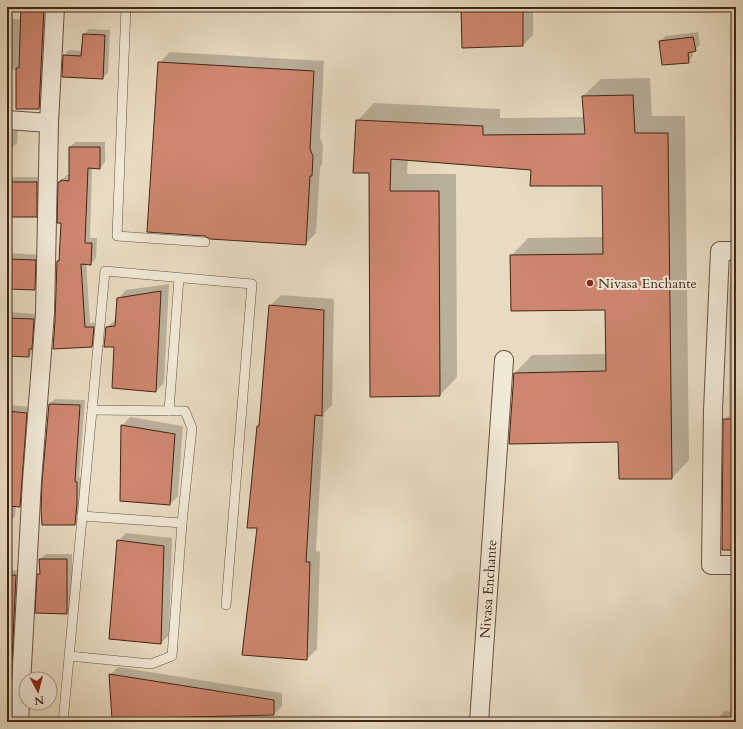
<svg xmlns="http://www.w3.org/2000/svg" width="743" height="729" font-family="Cardo,serif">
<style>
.shadow{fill:#0003}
.building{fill:#ce866e;stroke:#412515}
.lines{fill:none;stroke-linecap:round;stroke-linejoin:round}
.service-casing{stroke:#6b5240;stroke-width:10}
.minor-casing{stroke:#6b5240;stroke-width:20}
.service{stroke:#f0e8d7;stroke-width:9}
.minor{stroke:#f0e8d7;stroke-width:18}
.poi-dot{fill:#8f2418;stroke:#f0e8d7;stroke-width:1.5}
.labels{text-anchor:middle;stroke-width:4;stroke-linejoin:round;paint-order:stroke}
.poi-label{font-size:14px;fill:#412515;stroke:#f0e8d7;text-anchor:start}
.street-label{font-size:14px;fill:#412515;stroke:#f0e8d7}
</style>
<rect width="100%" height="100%" fill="#e8dbc1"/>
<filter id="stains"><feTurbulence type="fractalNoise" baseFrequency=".005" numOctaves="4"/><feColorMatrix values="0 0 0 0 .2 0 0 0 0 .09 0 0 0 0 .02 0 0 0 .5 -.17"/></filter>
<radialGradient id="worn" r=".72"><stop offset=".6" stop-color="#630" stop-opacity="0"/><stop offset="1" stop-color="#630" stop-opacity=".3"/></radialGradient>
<g class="shadow">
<path d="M 462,7 L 533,7 L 533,35 L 523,45 Z"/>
<path d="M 7,19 L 20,19 L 20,22 L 50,24 L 46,101 L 39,108 L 17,70 L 7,69 Z"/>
<path d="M 89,29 L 110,30 L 108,73 L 102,78 L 64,56 L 69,50 L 83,51 L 84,34 Z"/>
<path d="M 698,32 L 700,45 L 693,51 L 693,56 L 688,62 L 660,41 L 666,36 Z"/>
<path d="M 170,52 L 324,61 L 320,138 L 323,145 L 322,164 L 320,167 L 316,233 L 305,244 L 159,63 Z"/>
<path d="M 650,78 L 652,116 L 685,116 L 689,460 L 672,478 L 619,441 L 510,443 L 515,373 L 532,355 L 606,354 L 606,309 L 511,256 L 528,238 L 604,237 L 603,185 L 532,169 L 408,159 L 407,174 L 456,174 L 457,377 L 440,395 L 370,172 L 357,121 L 374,103 L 500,109 L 500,118 L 585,117 L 583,96 L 601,79 Z"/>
<path d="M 7,125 L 18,126 L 17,143 L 12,148 L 7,148 Z"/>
<path d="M 75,142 L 105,142 L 105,162 L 100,168 L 92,168 L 90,238 L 97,238 L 96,258 L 91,264 L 86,263 L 90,323 L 99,322 L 97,341 L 91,346 L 58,262 L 60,259 L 62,222 L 59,182 L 67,175 L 70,175 L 70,147 Z"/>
<path d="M 13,177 L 42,177 L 41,210 L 36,216 L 7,216 L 7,184 Z"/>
<path d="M 7,242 L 8,253 L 41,255 L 41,283 L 35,289 L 7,288 Z"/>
<path d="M 736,259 L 736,549 L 724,420 L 729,415 L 729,300 L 731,264 Z"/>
<path d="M 169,284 L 164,383 L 156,391 L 115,346 L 107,327 L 117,319 L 118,299 L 126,290 Z"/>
<path d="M 281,295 L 334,299 L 332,405 L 324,413 L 316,551 L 320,552 L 317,649 L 307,659 L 258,528 L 257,426 L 260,424 L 270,306 Z"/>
<path d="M 7,312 L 39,314 L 35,350 L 29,356 L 7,355 Z"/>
<path d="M 55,399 L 85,400 L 79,477 L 82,477 L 80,519 L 75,524 L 49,404 Z"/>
<path d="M 7,405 L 32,407 L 26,500 L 20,506 L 16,506 L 15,516 L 9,522 L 7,521 Z"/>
<path d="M 130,417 L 183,426 L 178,496 L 170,504 L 122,426 Z"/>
<path d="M 126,533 L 172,538 L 169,635 L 161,643 L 110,638 L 118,541 Z"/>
<path d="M 46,554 L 72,554 L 72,607 L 66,613 L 38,575 L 41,572 L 40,559 Z"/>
<path d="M 21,570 L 17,653 L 11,659 L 7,659 L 7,571 Z"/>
<path d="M 118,667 L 282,693 L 282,706 L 274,714 L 110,675 Z"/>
<path d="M 725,711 L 736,712 L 736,722 L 717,722 L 717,719 Z"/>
</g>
<g class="building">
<path d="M 21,7 L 44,7 L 39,109 L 16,109 L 16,68 L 19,68 Z"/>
<path d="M 461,7 L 523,7 L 523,46 L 462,48 Z"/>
<path d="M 83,34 L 105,35 L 103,79 L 62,77 L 63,55 L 81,56 Z"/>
<path d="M 693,37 L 696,51 L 688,53 L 689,63 L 662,65 L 659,41 Z"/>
<path d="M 158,62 L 314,71 L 310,149 L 313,156 L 312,176 L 310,176 L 306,245 L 210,239 L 205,236 L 147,232 Z"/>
<path d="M 633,95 L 635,133 L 668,133 L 672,479 L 619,479 L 618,442 L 509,444 L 514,373 L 606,371 L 605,310 L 511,311 L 510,255 L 603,254 L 602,186 L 530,186 L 531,170 L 391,159 L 390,191 L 439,191 L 440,396 L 370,397 L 369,173 L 353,173 L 356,120 L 483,126 L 483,135 L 585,134 L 582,96 Z"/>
<path d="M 69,147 L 100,147 L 100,169 L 88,168 L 85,243 L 92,243 L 91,265 L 81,264 L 85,327 L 94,327 L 92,347 L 53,349 L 55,320 L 57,261 L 59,261 L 61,223 L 57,223 L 58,182 L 60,182 L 61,180 L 69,181 Z"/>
<rect x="7" y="182" width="30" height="35"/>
<path d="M 8,259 L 36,260 L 35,290 L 7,289 Z"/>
<path d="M 161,291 L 156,392 L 112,388 L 114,347 L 104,347 L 106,327 L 115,326 L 117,298 Z"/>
<path d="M 269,305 L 324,310 L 322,416 L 315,415 L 306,562 L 310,562 L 307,660 L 242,655 L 257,528 L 247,528 L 257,426 L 259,426 Z"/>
<path d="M 7,318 L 34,319 L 32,349 L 29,349 L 29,357 L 7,356 Z"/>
<path d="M 49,404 L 80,405 L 75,481 L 77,482 L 77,503 L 75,525 L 42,525 L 41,509 L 42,482 Z"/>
<path d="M 7,411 L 27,413 L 20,507 L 7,506 Z"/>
<path d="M 723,419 L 736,419 L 736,550 L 722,550 Z"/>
<path d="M 121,425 L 175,434 L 170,505 L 120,501 Z"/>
<path d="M 117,540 L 164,546 L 161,644 L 109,639 Z"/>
<path d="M 39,559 L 67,559 L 67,614 L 35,613 L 37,574 L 40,574 Z"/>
<path d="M 16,575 L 12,660 L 7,660 L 7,576 Z"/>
<path d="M 109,674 L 274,700 L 274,715 L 112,719 Z"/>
</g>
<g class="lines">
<defs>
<g id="service">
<path d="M 126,7 L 117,236 L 205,242"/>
<path d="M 92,410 L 185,411 L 192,428 L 182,523"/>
<path d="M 169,411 L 179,278"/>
<path d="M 69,656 L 151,664 L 172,656 L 182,523 L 82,516"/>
<path d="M 63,722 L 105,271 L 252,284 L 226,605"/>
</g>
<g id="minor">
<path d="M 7,120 L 49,123 L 45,313 L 32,481 L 19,722"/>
<path d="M 49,123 L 55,7"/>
<path d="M 736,251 L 720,251 L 713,411 L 711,565 L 736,565"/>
<path d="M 479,722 L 504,360"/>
</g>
</defs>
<use href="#service" class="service-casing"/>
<use href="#minor" class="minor-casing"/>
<use href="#service" class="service"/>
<use href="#minor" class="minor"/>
</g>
<circle class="poi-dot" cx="590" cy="283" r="4"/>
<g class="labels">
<g class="poi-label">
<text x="598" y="288">Nivasa Enchante</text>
</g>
<g class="street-label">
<text transform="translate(488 589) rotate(-86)" y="5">Nivasa Enchante</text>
</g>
</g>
<rect width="743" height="729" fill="none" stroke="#e8dbc1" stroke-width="24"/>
<rect x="8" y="8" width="727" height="713" fill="none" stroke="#412515" stroke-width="2"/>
<rect x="12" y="12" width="719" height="705" fill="none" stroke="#412515"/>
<g transform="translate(38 691) rotate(173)"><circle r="19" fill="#f0e8d7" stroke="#aa9a89"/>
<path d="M0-3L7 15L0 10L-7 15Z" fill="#8f2418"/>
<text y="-6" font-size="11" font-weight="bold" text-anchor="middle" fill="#412515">N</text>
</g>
<rect width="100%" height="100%" filter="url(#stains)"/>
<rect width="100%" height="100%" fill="url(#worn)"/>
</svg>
